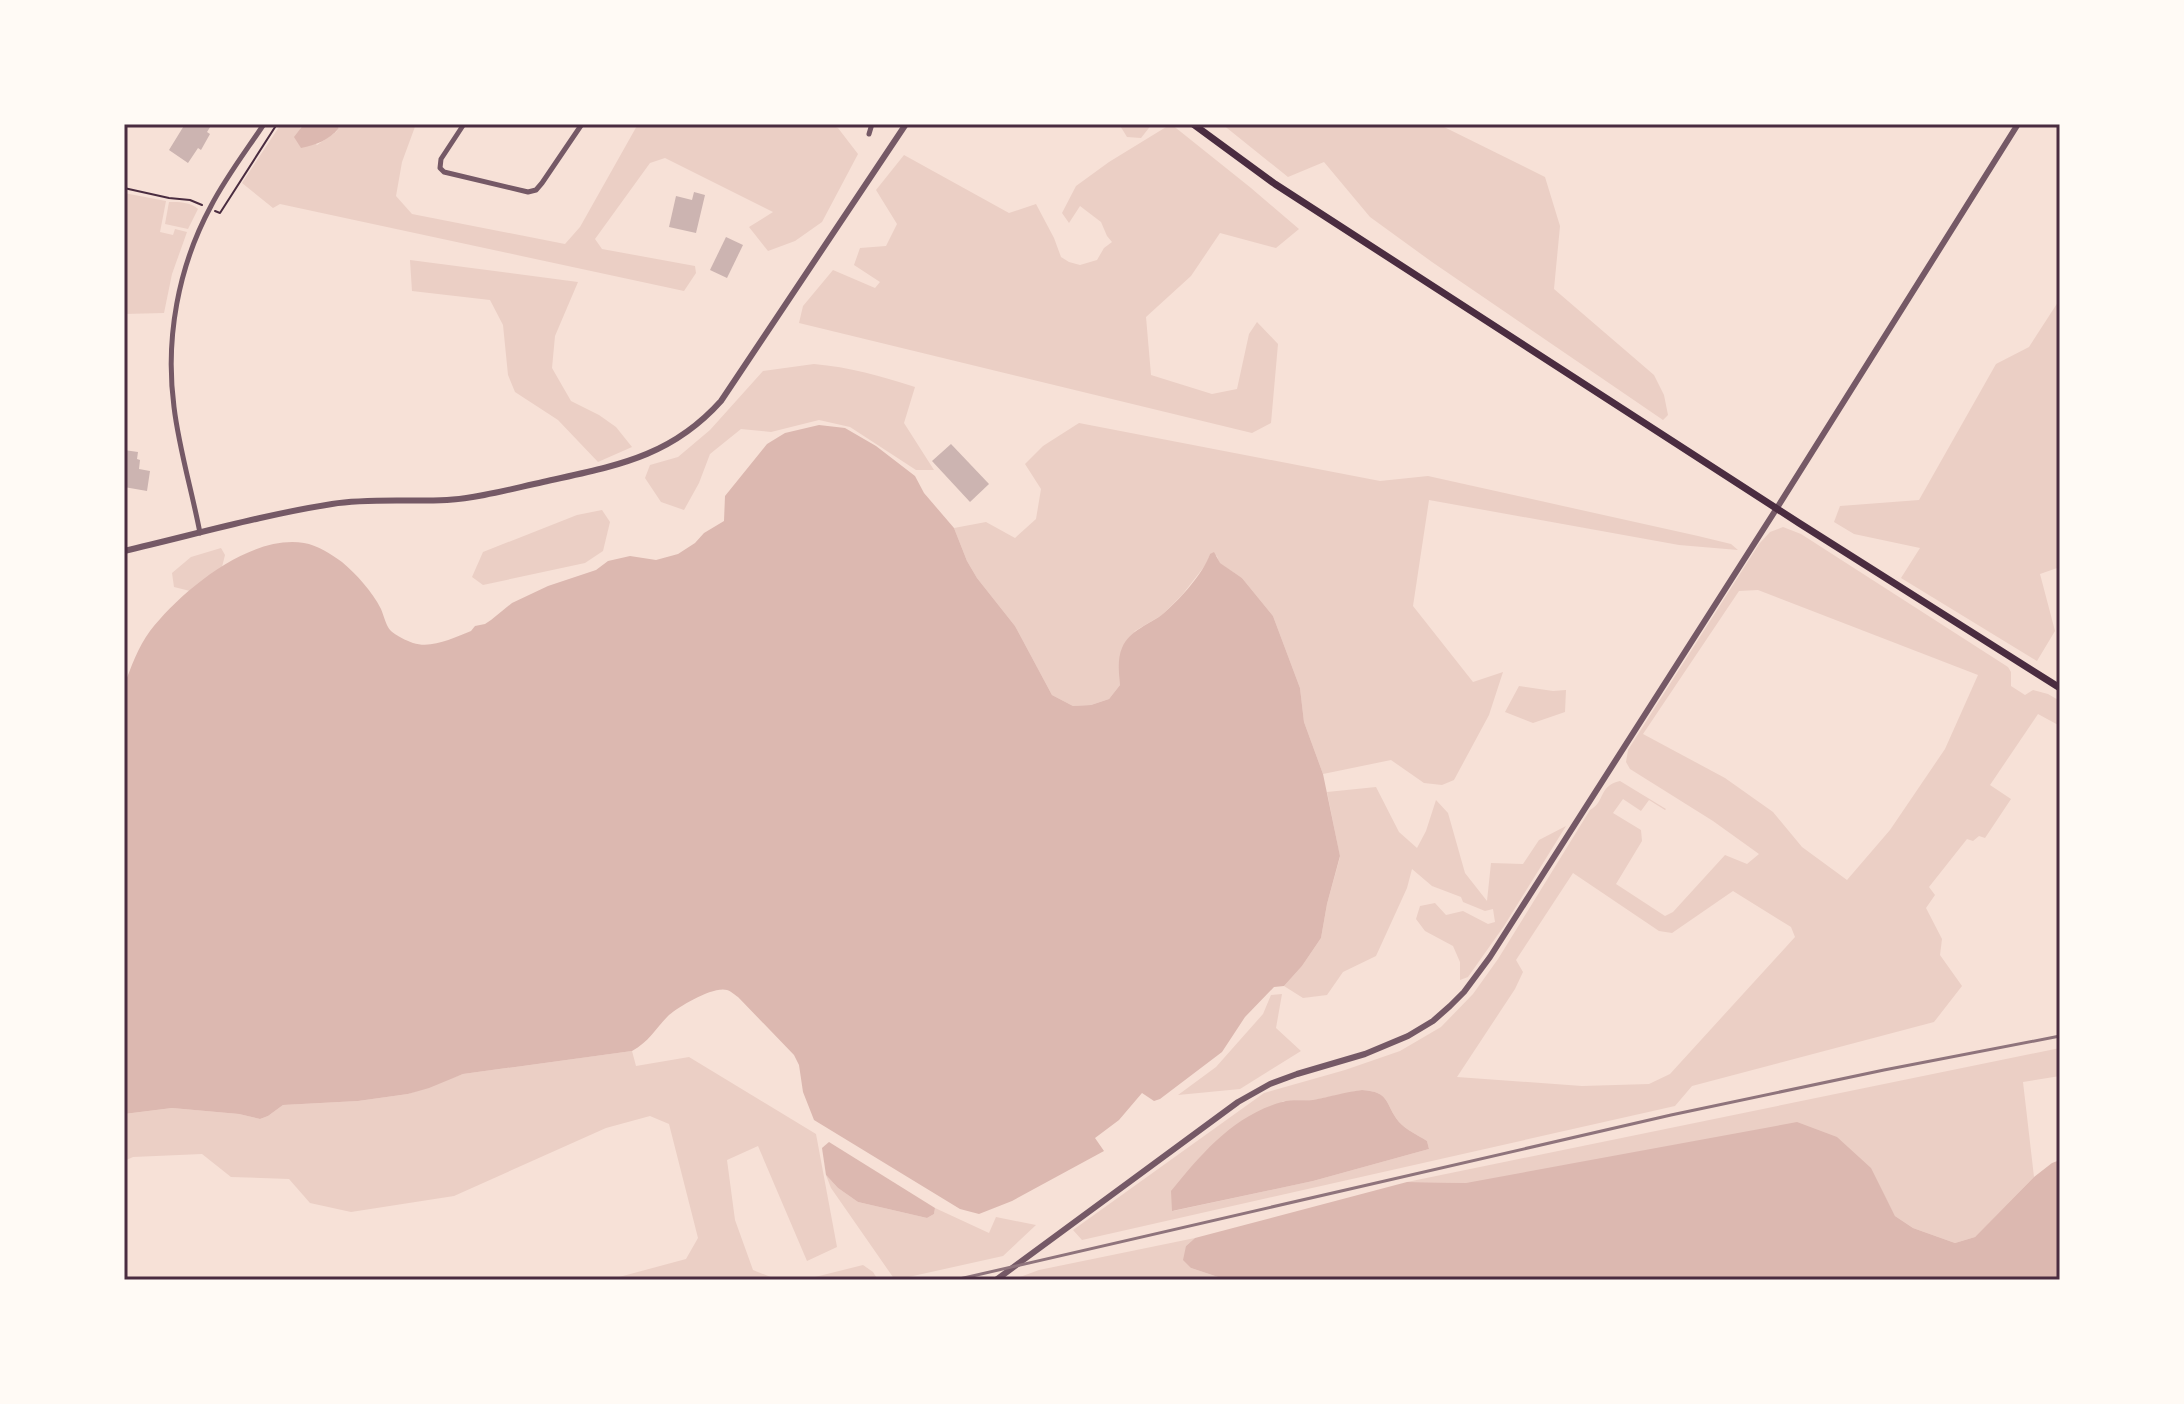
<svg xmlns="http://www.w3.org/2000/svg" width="2184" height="1404" font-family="'IBM Plex Sans',sans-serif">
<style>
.green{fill:#ebcfc5;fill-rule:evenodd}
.water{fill:#dcb8b0}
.building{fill:#ccb4b1}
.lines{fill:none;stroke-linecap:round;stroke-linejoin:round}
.path{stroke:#4a2c40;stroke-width:2}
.minor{stroke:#755966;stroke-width:5}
.tertiary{stroke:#755966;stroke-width:6}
.primary{stroke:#4a2c40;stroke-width:7}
.rail{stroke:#8f747c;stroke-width:3}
.neatline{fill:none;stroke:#4a2c40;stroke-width:3}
</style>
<rect width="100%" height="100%" fill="#f7e1d7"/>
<g class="green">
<path d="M 281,124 L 304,124 L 300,128 L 317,145 L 336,132 L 339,128 L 334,124 L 369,124 L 375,127 L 387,124 L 416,124 L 402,162 L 396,196 L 412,214 L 565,244 L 580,227 L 638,124 L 830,124 L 838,128 L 858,154 L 822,222 L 795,241 L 768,251 L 749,227 L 773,212 L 665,158 L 650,163 L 595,239 L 602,249 L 695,266 L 696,273 L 684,291 L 280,204 L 273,208 L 242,183 Z"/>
<path d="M 1119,124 L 1152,124 L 1141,138 L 1127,137 Z"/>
<path d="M 1171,124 L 1251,188 L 1299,229 L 1276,248 L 1220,233 L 1191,276 L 1146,317 L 1151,375 L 1212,394 L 1237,389 L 1249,334 L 1257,322 L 1278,344 L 1271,423 L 1252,433 L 799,323 L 803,306 L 833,270 L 875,288 L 880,282 L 854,265 L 860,248 L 886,246 L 897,224 L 876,190 L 904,155 L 1009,213 L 1036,204 L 1054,238 L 1061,257 L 1069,262 L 1080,265 L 1097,260 L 1104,248 L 1112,242 L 1107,236 L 1101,222 L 1080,206 L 1069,223 L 1062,213 L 1076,186 L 1109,162 Z"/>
<path d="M 1222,124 L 1438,124 L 1545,177 L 1560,226 L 1554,289 L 1654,375 L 1664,395 L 1668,415 L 1663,420 L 1432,262 L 1370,217 L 1324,162 L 1288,177 Z"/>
<path d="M 124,193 L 166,201 L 160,232 L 173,235 L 175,229 L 187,232 L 172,274 L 164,313 L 124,314 Z"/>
<path d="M 169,202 C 179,202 191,202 198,209 L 188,229 L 165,224 Z"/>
<path d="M 410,260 L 578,282 L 555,336 L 552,368 L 571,401 L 599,415 L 616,427 L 632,447 L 598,462 L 558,420 L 515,392 L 508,375 L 503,325 L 490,300 L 412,291 Z"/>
<path d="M 2060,299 L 2060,567 L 2040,574 L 2055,631 L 2037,661 L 1901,578 L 1920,548 L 1854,534 L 1834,522 L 1840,506 L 1919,500 L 1996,364 L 2029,347 Z"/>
<path d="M 814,364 C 849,367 881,376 915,387 L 904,423 L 934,470 L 916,470 L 850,427 L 819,420 L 771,432 L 741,429 L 710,454 L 699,483 L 684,510 L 661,502 L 645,478 L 650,465 L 678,457 L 710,430 L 763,371 Z"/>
<path d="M 1079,423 L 1380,481 L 1428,476 L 1698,536 L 1731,544 L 1738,550 L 1679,545 L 1429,500 L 1413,606 L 1473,682 L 1503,672 L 1489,715 L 1454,780 L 1442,785 L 1424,783 L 1391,760 L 1323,774 L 1304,722 L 1300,688 L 1273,616 L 1242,578 L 1219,563 L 1217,556 L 1210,554 L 1207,563 L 1182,595 L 1162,615 L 1135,631 L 1119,663 L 1120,685 L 1109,699 L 1091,705 L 1073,706 L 1052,695 L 1015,626 L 977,578 L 967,561 L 954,528 L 986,522 L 1015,538 L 1036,519 L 1041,489 L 1025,464 L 1043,446 Z"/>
<path d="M 602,510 L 610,522 L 603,551 L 585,563 L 483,585 L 472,577 L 483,552 L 577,515 Z"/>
<path d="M 1783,527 L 1801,534 L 2008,667 L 2011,672 L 2011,686 L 2025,695 L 2033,690 L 2048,694 L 2060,701 L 2060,726 L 2038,714 L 1990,785 L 2011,799 L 1985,838 L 1979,836 L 1973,841 L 1967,839 L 1929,887 L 1935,895 L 1926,908 L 1942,939 L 1940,955 L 1962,986 L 1934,1022 L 1692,1086 L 1675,1106 L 1082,1240 L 1073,1230 L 1264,1093 L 1345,1070 L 1400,1051 L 1441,1027 L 1473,994 L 1498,959 L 1590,810 C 1606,801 1598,786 1620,781 L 1666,809 L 1665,810 L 1649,800 L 1641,811 L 1623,799 L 1613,813 L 1641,830 L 1642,841 L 1616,884 L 1665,916 L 1673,912 L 1725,855 L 1747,864 L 1759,854 L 1713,821 L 1630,769 L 1626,762 L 1628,750 L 1759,544 L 1770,532 ZM 1758,590 L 1978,675 L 1945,749 L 1890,830 L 1847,880 L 1802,847 L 1773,812 L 1725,778 L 1643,734 L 1739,591 ZM 1573,873 L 1659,931 L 1672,933 L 1733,891 L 1791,927 L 1795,937 L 1670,1074 L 1649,1084 L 1582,1086 L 1457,1077 L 1515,989 L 1523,972 L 1516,960 ZM 1362,1090 C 1391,1092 1384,1103 1399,1122 C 1406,1130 1418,1135 1427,1141 L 1429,1149 L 1313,1181 L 1173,1211 L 1283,1101 L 1314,1100 Z"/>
<path d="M 221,548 L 225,555 L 222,567 L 190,591 L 174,587 L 172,573 L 191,557 Z"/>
<path d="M 1519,686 L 1553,691 L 1566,690 L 1565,712 L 1533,723 L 1505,712 Z"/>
<path d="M 1376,787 L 1399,832 L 1417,848 L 1426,831 L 1436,800 L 1448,813 L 1465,873 L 1487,901 L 1491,863 L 1523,864 L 1539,840 L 1566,826 L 1504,926 L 1468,977 L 1460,980 L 1460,962 L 1453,946 L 1425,931 L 1416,919 L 1420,906 L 1435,903 L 1446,915 L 1463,911 L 1488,924 L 1495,922 L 1493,909 L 1485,911 L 1463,902 L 1461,897 L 1432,886 L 1412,869 L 1407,888 L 1376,956 L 1343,972 L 1327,995 L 1303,998 L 1284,986 L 1302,966 L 1321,938 L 1327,904 L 1340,857 L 1327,792 Z"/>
<path d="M 1282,994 L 1276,1028 L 1301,1051 L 1240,1089 L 1178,1095 L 1216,1067 L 1263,1014 L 1271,995 Z"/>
<path d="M 2060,1048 L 2060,1076 L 2023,1082 L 2034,1177 L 1975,1237 L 1955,1243 L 1913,1228 L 1895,1216 L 1870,1168 L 1466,1183 L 1407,1182 Z"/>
<path d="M 632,1051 L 636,1066 L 689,1057 L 816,1134 L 837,1247 L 807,1261 L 758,1146 L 727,1160 L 735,1220 L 753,1270 L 778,1280 L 608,1280 L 686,1259 L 698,1238 L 669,1124 L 650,1116 L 606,1128 L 454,1196 L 351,1212 L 310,1203 L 289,1179 L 231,1177 L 202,1154 L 133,1157 L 124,1161 L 124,1114 L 172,1108 L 239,1114 L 260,1119 L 268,1116 L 283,1105 L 358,1101 L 408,1094 L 463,1074 Z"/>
<path d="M 826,1175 L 838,1188 L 858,1202 L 927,1218 L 934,1214 L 935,1208 L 989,1233 L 996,1217 L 1036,1225 L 1003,1256 L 895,1280 L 831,1188 Z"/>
<path d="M 1195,1238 L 1186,1246 L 1191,1268 L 1227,1280 L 1012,1280 L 1039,1270 Z"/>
<path d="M 863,1265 L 873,1272 L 878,1280 L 803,1280 Z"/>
</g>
<g class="water">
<path d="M 304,124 L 334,124 L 339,128 C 329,140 316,145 301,148 L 294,137 Z"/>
<path d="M 819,425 L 845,428 L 876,446 L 915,476 L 924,493 L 954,528 L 967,561 L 977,578 L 1015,626 L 1052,695 L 1073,706 L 1091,705 L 1109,699 L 1120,685 C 1119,674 1117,659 1122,648 C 1130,629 1150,625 1164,613 C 1180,599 1203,574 1210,554 L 1214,552 L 1220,563 L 1242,578 L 1273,616 L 1300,688 L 1304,722 L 1323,774 L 1340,856 L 1327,904 L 1321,938 L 1302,966 L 1284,986 L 1274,987 L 1245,1017 L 1222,1052 L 1160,1099 L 1154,1101 L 1142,1093 L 1119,1120 L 1095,1138 L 1104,1151 L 1012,1201 L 979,1214 L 960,1209 L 814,1120 L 803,1092 L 799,1065 L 794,1055 L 738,997 C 735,995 731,991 727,990 C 713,986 680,1006 669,1015 C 656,1028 649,1042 632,1051 L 463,1074 L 429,1088 L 408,1094 L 358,1101 L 283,1105 L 268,1116 L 260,1119 L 239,1114 L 172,1108 L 124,1114 L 124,686 C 131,667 138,647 150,631 C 181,591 250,534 304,543 C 317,545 331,554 342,562 C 357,575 372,591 381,609 C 384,616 386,626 391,631 C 395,635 407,641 413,643 C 432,649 453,638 471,631 L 475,626 L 485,624 L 491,620 L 512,603 L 548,586 L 596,570 L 608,561 L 630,556 L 656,560 L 678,554 L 695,543 L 704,533 L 724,521 L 725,496 L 767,444 L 785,433 Z"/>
<path d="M 1362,1090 C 1391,1092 1384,1103 1399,1122 C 1406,1130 1418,1135 1427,1141 L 1429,1149 L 1313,1181 L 1172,1211 L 1171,1191 C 1201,1154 1234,1115 1282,1102 C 1292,1099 1303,1101 1313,1100 C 1329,1097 1345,1092 1362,1090 Z"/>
<path d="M 1797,1122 L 1837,1137 L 1871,1168 L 1895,1216 L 1913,1228 L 1955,1243 L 1975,1237 L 2034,1177 L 2052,1163 L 2060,1160 L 2060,1279 L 1227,1280 L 1191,1268 L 1183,1260 L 1186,1246 L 1195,1238 L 1407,1182 L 1466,1183 Z"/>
<path d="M 829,1142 L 935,1208 L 934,1214 L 927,1218 L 858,1202 L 838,1188 L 826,1175 L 822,1148 Z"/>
</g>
<g class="building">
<path d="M 185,124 L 212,124 L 207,132 L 210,134 L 201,150 L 198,148 L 188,163 L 169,150 Z"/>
<path d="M 694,192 L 705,195 L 696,233 L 669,227 L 676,196 L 692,200 Z"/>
<path d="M 726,237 L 743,245 L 727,278 L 710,270 Z"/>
<path d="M 951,444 L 989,484 L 970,502 L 932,461 Z"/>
<path d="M 124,450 L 138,452 L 137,459 L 140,460 L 139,469 L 150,471 L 147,491 L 124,487 Z"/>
</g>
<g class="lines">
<g class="path">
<path d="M 124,188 L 169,198 L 190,200 L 202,205"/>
<path d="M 215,211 L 220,213 L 277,124"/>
</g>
<g class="minor">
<path d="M 464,124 L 441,159 L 440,168 L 444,172 L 528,192 L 536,190 L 542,183 L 582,124"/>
<path d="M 869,134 L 872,124"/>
<path d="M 200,533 C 192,491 179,449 174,407 C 165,339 178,267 211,206 C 226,177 246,151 264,124"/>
</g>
<g class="tertiary">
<path d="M 124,551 C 193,535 262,515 332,504 C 370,498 409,502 447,500 C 479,498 511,489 543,482 C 614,466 670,458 721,401 L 906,124"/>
<path d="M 996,1280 L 1238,1102 L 1270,1084 L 1297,1074 L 1365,1054 L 1408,1036 L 1433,1021 L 1450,1006 L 1464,992 L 1490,957 L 1777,508 L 2018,124"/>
</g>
<path class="primary" d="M 1193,124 L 1275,184 L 1799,523 L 2060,688"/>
<path class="rail" d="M 955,1280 L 1671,1115 L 1884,1070 L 2060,1036"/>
</g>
<rect width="2184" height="1404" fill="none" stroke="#fffaf5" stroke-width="252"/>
<rect x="126" y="126" width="1932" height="1152" class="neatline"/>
</svg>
